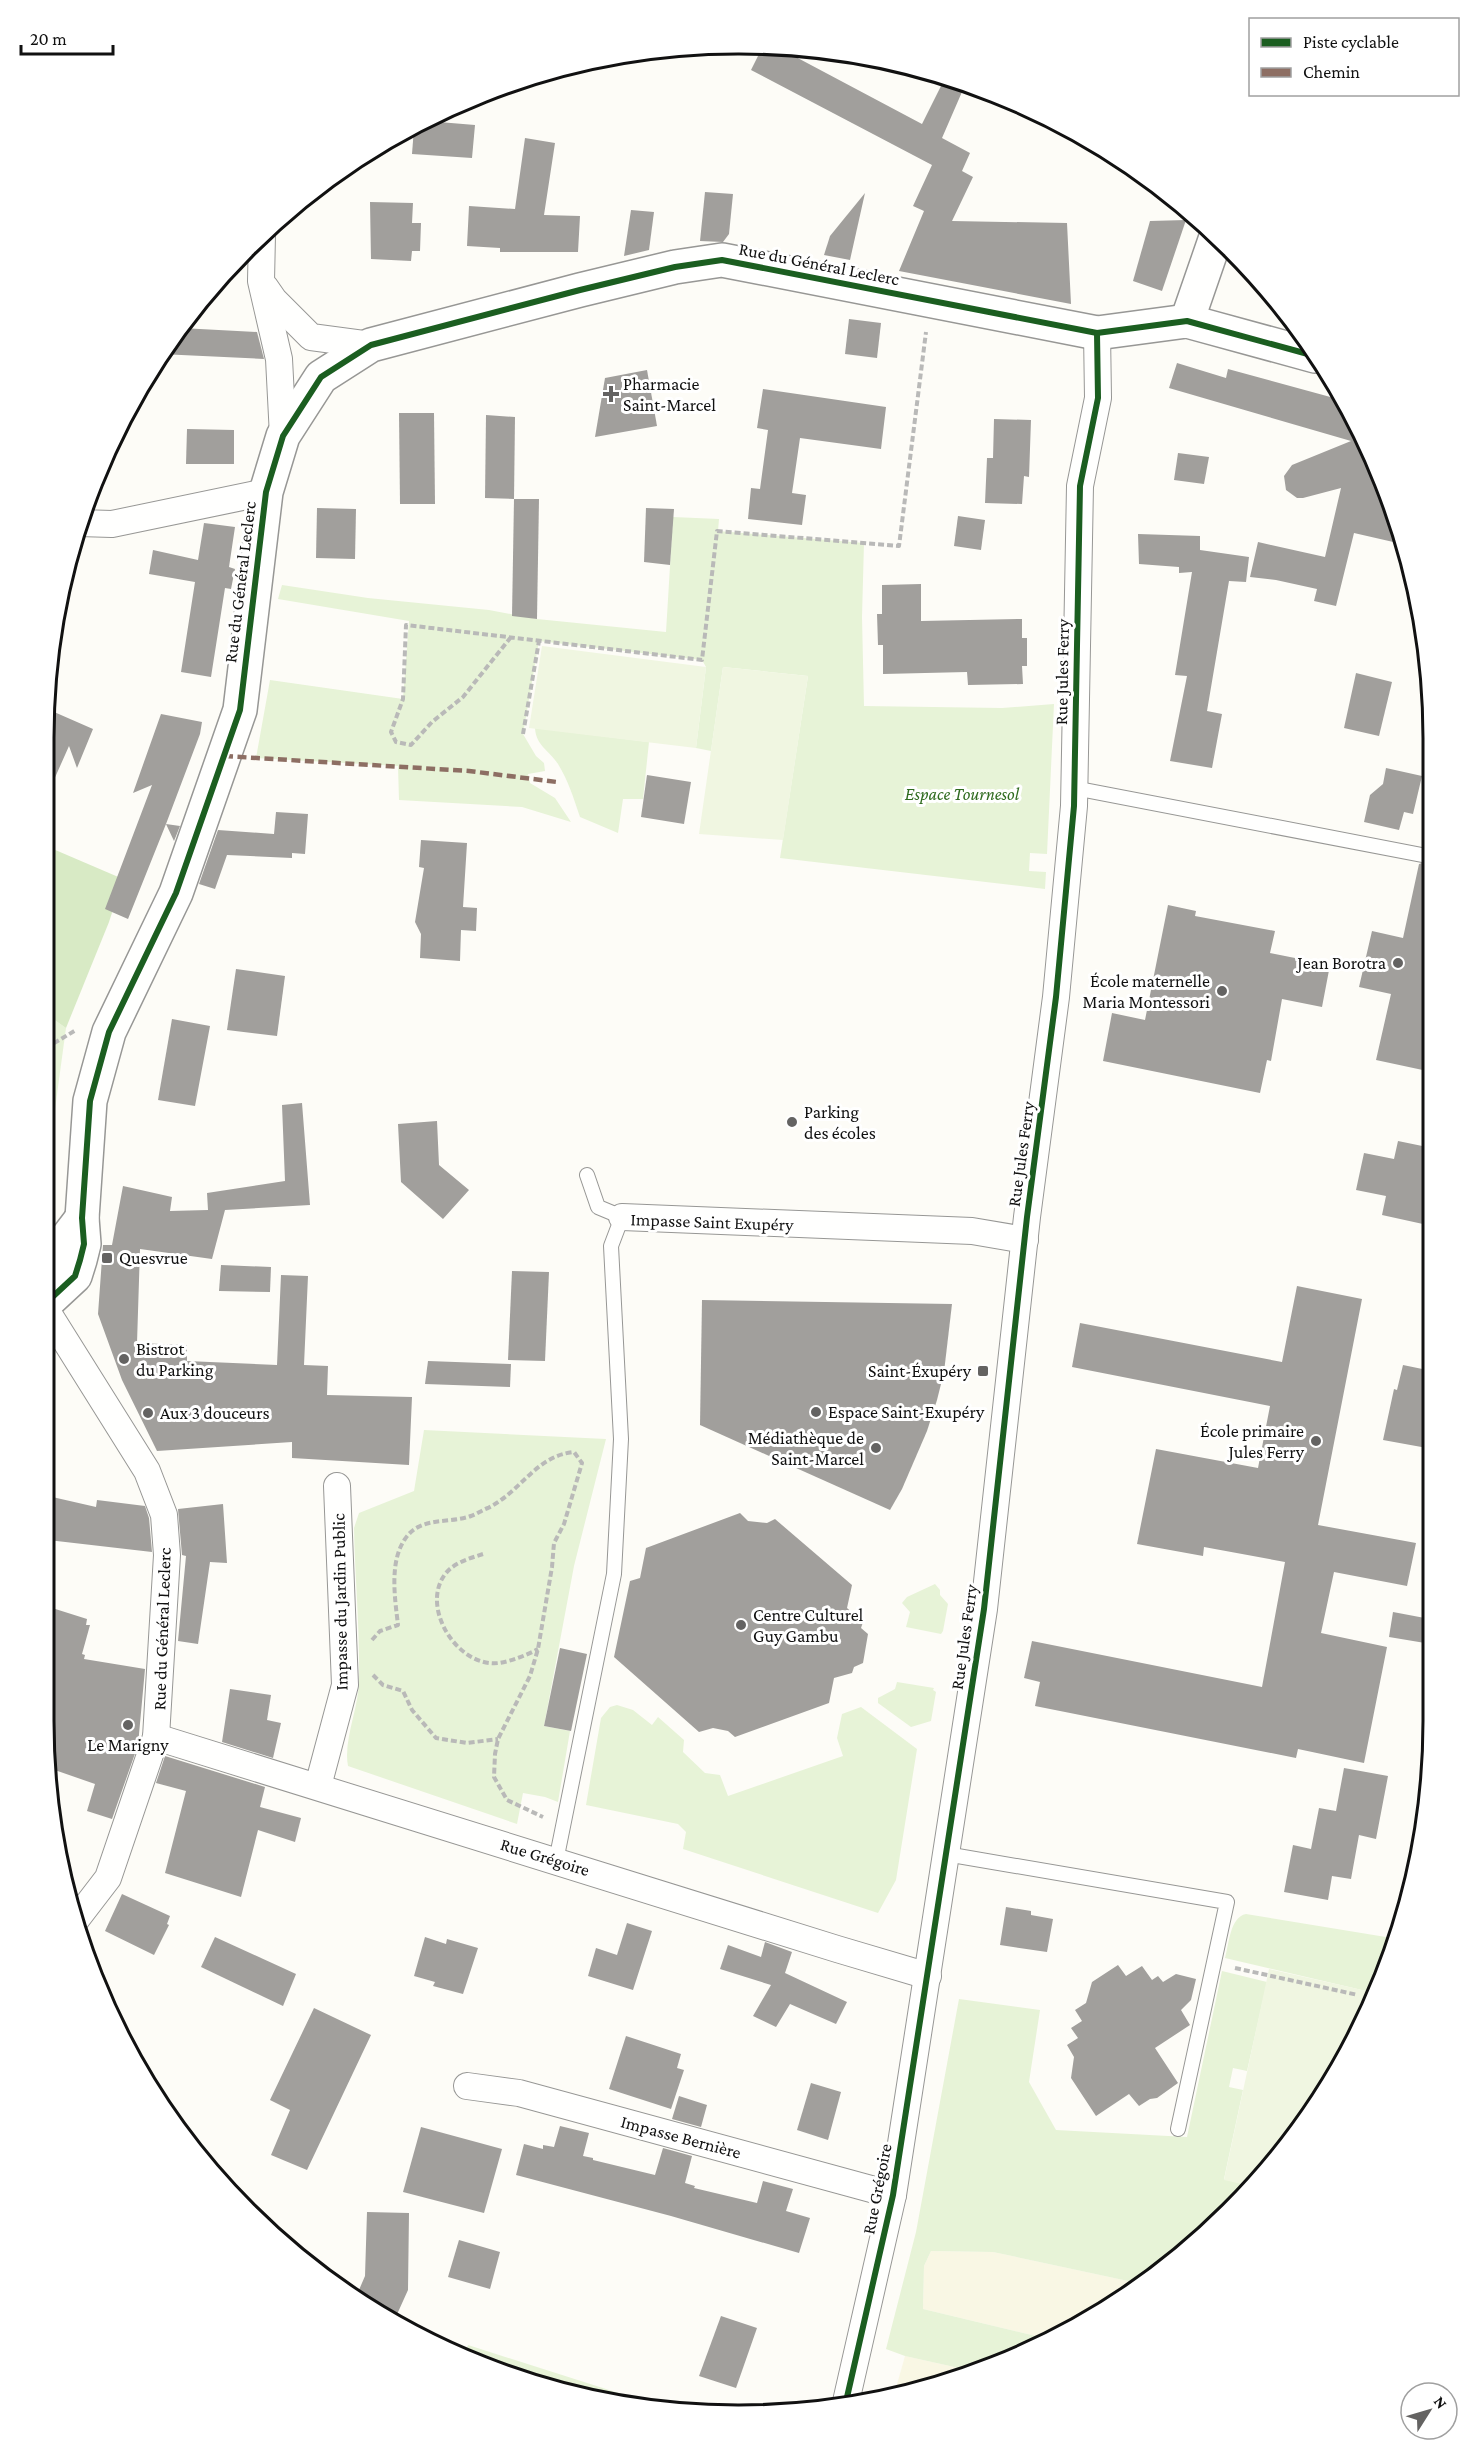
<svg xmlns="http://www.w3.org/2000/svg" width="1477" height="2459" font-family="'Crimson Pro',serif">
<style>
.farmland{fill:#f9f7e4}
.green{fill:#e7f3d7}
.forest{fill:#d8eac5}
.pitch{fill:#f0f6e1}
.building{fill:#a19f9c}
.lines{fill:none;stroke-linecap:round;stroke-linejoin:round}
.service-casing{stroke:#979795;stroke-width:16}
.minor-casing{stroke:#979795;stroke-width:28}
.tertiary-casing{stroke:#979795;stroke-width:36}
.path{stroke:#b9b9b8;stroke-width:4;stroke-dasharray:6 3;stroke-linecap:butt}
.service{stroke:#fffffe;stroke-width:14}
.minor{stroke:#fffffe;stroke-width:26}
.tertiary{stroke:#fffffe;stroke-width:33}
.quiet{stroke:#8d6e63;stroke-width:4.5;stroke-dasharray:9 4.5;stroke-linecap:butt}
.cycleway-casing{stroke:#fff;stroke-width:10}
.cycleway{stroke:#1b5e20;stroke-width:6}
.poi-dot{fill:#646362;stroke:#fff;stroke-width:2}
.labels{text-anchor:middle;stroke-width:6;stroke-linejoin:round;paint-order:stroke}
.street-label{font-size:18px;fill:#111;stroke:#fff}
.poi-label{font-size:18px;fill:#111;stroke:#fff;text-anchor:start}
.park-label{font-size:18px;font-style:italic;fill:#2f6b1f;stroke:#fff}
.rim{fill:none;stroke:#111;stroke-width:3}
</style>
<rect width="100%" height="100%" fill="#fdfcf7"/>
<g class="farmland">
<path d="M 931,2251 L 993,2252 L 1142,2284 L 1053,2340 L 923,2309 L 924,2266 Z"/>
<path d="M 905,2356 L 977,2372 L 962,2379 L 894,2395 Z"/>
</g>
<g class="green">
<path d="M 673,517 L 719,519 L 718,531 L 864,543 L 862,617 L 864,706 L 1002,708 L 1054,704 L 1047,854 L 1030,853 L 1029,871 L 1046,872 L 1045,889 L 780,858 L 808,676 L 723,667 L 711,751 L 696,748 L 706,667 L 702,660 L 539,641 L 523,734 L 536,756 L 544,763 L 545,771 L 528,774 L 530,783 L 555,798 L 571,822 L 522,807 L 399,800 L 398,766 L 256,758 L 270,680 L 403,699 L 409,621 L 278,599 L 282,585 L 368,598 L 489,610 L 537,619 L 666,632 Z"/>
<path d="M 535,728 L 649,742 L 643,799 L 623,799 L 618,833 L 580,817 C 574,799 568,780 558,764 C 549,750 536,746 535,728 Z"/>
<path d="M 46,1014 L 66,1028 L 47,1168 Z"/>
<path d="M 424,1430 L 606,1439 L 574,1566 L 544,1726 L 570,1731 L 558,1802 L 545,1797 L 523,1793 L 517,1824 L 348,1766 C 343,1740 359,1708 359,1680 C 360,1630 355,1579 354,1528 L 359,1513 L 414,1491 Z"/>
<path d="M 935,1584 L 940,1590 L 940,1595 L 948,1604 L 943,1631 L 941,1634 L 906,1627 L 910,1612 L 902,1603 L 907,1597 Z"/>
<path d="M 897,1682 L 934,1688 L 933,1690 L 936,1692 L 931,1721 L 911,1727 L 878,1703 L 878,1698 L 895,1689 Z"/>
<path d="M 617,1705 L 633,1710 L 652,1725 L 658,1717 L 684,1740 L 683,1752 L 705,1773 L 720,1775 L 728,1796 L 843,1756 L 837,1738 L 842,1714 L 861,1707 L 917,1749 L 896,1880 L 878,1913 L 683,1849 L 686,1832 L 678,1824 L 586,1805 L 601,1718 L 610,1707 Z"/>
<path d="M 1246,1914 L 1398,1939 L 1361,2016 L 1366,1991 L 1225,1958 C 1229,1944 1230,1917 1246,1914 Z"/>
<path d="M 1222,1971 L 1267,1982 L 1247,2071 L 1233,2068 L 1229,2087 L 1243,2090 L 1224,2179 L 1251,2186 C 1221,2223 1183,2259 1142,2284 L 993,2252 L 931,2251 L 924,2266 L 923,2309 L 1053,2340 L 977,2372 L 905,2356 L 886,2349 L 916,2232 L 959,1999 L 1040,2010 L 1029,2082 L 1056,2130 L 1187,2137 Z"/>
<path d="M 468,2345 L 678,2412 L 647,2410 L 515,2379 L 464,2357 Z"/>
</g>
<path class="forest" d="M 46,846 L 123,879 L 109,922 L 66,1028 L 46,1014 Z"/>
<g class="pitch">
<path d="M 542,646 L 706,667 L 696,748 L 529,728 Z"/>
<path d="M 723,667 L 808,676 L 783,840 L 699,834 Z"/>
<path d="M 1269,1969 L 1367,1991 L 1361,2016 L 1316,2107 L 1251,2186 L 1224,2180 Z"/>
</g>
<g class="building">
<path d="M 763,46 L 777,47 L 922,124 L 945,78 L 965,85 L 942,138 L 970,153 L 962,171 L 973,177 L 952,221 L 1067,223 L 1071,304 L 899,271 L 924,211 L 913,206 L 932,165 L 751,70 Z"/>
<path d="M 427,121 L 475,125 L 472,158 L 412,154 L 414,128 Z"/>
<path d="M 525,138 L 555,143 L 544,215 L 580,216 L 578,252 L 500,252 L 500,248 L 467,246 L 469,206 L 515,209 Z"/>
<path d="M 705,192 L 733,194 L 729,234 L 723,242 L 700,241 Z"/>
<path d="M 865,193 L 850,260 L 824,255 L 830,236 Z"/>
<path d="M 370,202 L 413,203 L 412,223 L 421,223 L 420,251 L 412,251 L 411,261 L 371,259 Z"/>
<path d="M 631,210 L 654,212 L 649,250 L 624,256 Z"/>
<path d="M 1186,220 L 1162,291 L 1133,281 L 1150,221 Z"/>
<path d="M 849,319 L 881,323 L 877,358 L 845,354 Z"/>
<path d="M 181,328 L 257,332 L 264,359 L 160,354 Z"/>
<path d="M 1177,363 L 1226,378 L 1228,369 L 1345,401 L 1397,515 L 1402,544 L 1354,533 L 1336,606 L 1314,601 L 1317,589 L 1276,580 L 1250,577 L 1258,542 L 1325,557 L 1341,488 L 1303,498 L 1297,498 L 1286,490 L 1284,476 L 1292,465 L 1351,441 L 1169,388 Z"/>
<path d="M 647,370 L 657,426 L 595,437 L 605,378 Z"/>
<path d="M 763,389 L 886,407 L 881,449 L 800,438 L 792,493 L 806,495 L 802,525 L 748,519 L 751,488 L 760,489 L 768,430 L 757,428 Z"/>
<path d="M 399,413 L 434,413 L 435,504 L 400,504 Z"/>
<path d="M 486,415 L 515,417 L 514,499 L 485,498 Z"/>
<path d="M 994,419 L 1031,420 L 1029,477 L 1024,476 L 1022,504 L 985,503 L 987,458 L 993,458 Z"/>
<path d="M 187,429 L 234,430 L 234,464 L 186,464 Z"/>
<path d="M 1178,453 L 1209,457 L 1204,484 L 1174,480 Z"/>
<path d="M 514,499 L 539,499 L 537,619 L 512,616 Z"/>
<path d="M 317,508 L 356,509 L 355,559 L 316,558 Z"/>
<path d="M 646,508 L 674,509 L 670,565 L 644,562 Z"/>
<path d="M 958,516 L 985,520 L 981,550 L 954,546 Z"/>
<path d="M 204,523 L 235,527 L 229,567 L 235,569 L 231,589 L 225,588 L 211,677 L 181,672 L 195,582 L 149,574 L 153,550 L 198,560 Z"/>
<path d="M 1138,534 L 1200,536 L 1200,550 L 1249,557 L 1246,582 L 1229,581 L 1207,711 L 1222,714 L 1212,768 L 1170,761 L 1187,676 L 1175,675 L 1192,572 L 1179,573 L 1179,567 L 1139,564 Z"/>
<path d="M 921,584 L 921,621 L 1022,619 L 1022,638 L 1027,638 L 1027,666 L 1022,666 L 1023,684 L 968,685 L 967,672 L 883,674 L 883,645 L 878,645 L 877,614 L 882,614 L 882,585 Z"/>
<path d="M 1356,673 L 1392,682 L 1379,736 L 1344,728 Z"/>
<path d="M 45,708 L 93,729 L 77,768 L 69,746 L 45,800 Z"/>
<path d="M 161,714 L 202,722 L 200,734 L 166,824 L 180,826 L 174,841 L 166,824 L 128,919 L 105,909 L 152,785 L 133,793 Z"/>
<path d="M 1386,768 L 1422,776 L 1413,814 L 1404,812 L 1399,830 L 1364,822 L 1370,795 L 1383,784 Z"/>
<path d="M 647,775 L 691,782 L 684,824 L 641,817 Z"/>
<path d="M 276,812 L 308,814 L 305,854 L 292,853 L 292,858 L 227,855 L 215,889 L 199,884 L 218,830 L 274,834 Z"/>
<path d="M 421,840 L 467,843 L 463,907 L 477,908 L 476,931 L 461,930 L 460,961 L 420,958 L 421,934 L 415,922 L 424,868 L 419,867 Z"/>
<path d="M 1431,853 L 1432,853 L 1432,1072 L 1376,1060 L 1391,994 L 1359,987 L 1372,931 L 1403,938 L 1419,864 L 1428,861 Z"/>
<path d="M 1168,905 L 1196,911 L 1195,916 L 1275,931 L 1270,953 L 1330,965 L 1322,1007 L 1282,999 L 1271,1061 L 1267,1060 L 1260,1093 L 1103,1061 L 1112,1013 L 1145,1020 Z"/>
<path d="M 236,969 L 285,976 L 277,1036 L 227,1030 Z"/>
<path d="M 172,1019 L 210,1026 L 195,1106 L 158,1100 Z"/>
<path d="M 302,1103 L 310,1205 L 225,1210 L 212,1259 L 140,1249 L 137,1343 L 187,1345 L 187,1361 L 277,1365 L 281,1275 L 308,1276 L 304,1365 L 328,1366 L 327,1395 L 412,1397 L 409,1465 L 292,1458 L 292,1442 L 157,1451 L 122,1380 L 98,1314 L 103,1245 L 112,1245 L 123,1186 L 172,1197 L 170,1211 L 208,1210 L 207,1193 L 285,1181 L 282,1105 Z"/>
<path d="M 437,1121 L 439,1165 L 469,1190 L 443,1219 L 401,1182 L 398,1124 Z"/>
<path d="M 1398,1141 L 1432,1148 L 1432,1226 L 1382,1215 L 1386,1196 L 1356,1190 L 1364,1153 L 1394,1159 Z"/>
<path d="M 221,1265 L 271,1267 L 270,1292 L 219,1291 Z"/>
<path d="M 512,1271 L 549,1272 L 545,1361 L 508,1360 Z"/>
<path d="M 1297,1286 L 1362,1299 L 1318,1525 L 1416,1543 L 1407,1586 L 1334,1572 L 1321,1633 L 1387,1647 L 1364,1763 L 1298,1749 L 1296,1758 L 1035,1706 L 1040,1682 L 1024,1678 L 1032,1641 L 1262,1687 L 1285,1562 L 1204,1547 L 1203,1556 L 1137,1544 L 1156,1449 L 1258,1468 L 1270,1406 L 1072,1367 L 1080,1323 L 1282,1362 Z"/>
<path d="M 702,1300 L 952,1304 L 944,1372 L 937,1400 L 927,1431 L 902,1489 L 890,1510 L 700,1425 Z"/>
<path d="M 428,1361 L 511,1364 L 510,1387 L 425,1384 Z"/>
<path d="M 1403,1365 L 1432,1371 L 1432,1420 L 1427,1448 L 1383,1440 L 1394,1389 L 1397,1390 Z"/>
<path d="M 48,1496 L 96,1507 L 97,1500 L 145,1506 L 149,1518 L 152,1552 L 48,1540 Z"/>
<path d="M 223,1504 L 227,1563 L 210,1562 L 198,1644 L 178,1641 L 186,1556 L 182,1555 L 178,1509 Z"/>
<path d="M 740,1513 L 748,1521 L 767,1523 L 775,1519 L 852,1585 L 847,1608 L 863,1622 L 861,1628 L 868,1634 L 863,1663 L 854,1667 L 852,1673 L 834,1678 L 829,1703 L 735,1737 L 728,1731 L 713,1728 L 699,1732 L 614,1657 L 630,1581 L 640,1578 L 646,1548 Z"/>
<path d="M 49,1607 L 87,1619 L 86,1625 L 90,1625 L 82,1654 L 85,1655 L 84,1659 L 145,1669 L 138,1745 L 112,1819 L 87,1811 L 95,1784 L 49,1768 Z"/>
<path d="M 1393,1612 L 1430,1619 L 1425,1643 L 1389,1637 Z"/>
<path d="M 560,1648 L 587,1654 L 571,1731 L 544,1726 Z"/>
<path d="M 230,1689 L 271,1695 L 267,1720 L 281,1723 L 273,1758 L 222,1742 Z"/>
<path d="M 165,1756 L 265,1787 L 260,1807 L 301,1818 L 295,1842 L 258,1830 L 241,1897 L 165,1873 L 186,1791 L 156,1783 Z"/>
<path d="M 1344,1768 L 1388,1776 L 1376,1839 L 1359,1835 L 1351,1879 L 1332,1876 L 1328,1900 L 1284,1892 L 1293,1845 L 1311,1849 L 1319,1808 L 1336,1811 Z"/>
<path d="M 122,1894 L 170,1916 L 167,1924 L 169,1925 L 154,1955 L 105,1931 Z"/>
<path d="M 1006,1907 L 1031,1911 L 1031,1915 L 1053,1919 L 1047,1952 L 1000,1945 Z"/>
<path d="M 627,1923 L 652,1931 L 633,1990 L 588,1976 L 596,1948 L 617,1955 Z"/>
<path d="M 215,1937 L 296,1974 L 283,2006 L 201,1967 Z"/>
<path d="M 425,1937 L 446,1944 L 447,1939 L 478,1948 L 463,1994 L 433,1986 L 435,1982 L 414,1976 Z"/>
<path d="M 765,1942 L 792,1952 L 785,1973 L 847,2002 L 836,2024 L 790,2004 L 776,2027 L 753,2016 L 771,1985 L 720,1969 L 728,1945 L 761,1957 Z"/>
<path d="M 1118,1965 L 1126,1976 L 1142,1966 L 1152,1980 L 1158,1976 L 1163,1982 L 1176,1974 L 1196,1979 L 1191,2000 L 1181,2010 L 1190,2025 L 1155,2048 L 1178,2083 L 1157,2098 L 1150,2099 L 1139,2106 L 1129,2094 L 1096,2116 L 1071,2078 L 1074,2057 L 1067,2045 L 1078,2038 L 1071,2028 L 1082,2021 L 1075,2010 L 1086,2003 L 1092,1982 Z"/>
<path d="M 314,2008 L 371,2035 L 307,2170 L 271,2155 L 290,2110 L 270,2100 Z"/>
<path d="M 626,2036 L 681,2054 L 677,2068 L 684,2070 L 671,2109 L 609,2089 Z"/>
<path d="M 811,2083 L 841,2092 L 828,2140 L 797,2130 Z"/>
<path d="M 679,2096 L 707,2105 L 701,2127 L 672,2119 Z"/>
<path d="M 560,2126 L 589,2133 L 583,2156 L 593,2158 L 593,2160 L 655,2175 L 663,2148 L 692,2156 L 685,2183 L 695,2186 L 694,2188 L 757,2203 L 763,2181 L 793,2189 L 786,2211 L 810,2218 L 799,2253 L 671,2216 L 516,2175 L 524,2144 L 543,2149 L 543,2145 L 554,2147 Z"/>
<path d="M 421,2127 L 502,2149 L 484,2213 L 403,2192 Z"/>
<path d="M 367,2212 L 409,2213 L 408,2290 L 394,2321 L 356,2297 L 365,2276 Z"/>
<path d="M 459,2240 L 500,2252 L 490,2289 L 448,2277 Z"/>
<path d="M 721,2316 L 757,2328 L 736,2388 L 699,2376 Z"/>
</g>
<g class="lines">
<defs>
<g id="service">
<path d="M 1074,788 L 1422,855"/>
<path d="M 946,1854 L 1227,1902 L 1178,2129"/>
<path d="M 556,1861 L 614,1574 L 621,1439 L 611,1246 L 622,1217 L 598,1207 L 587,1175"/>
</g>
<g id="minor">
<path d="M 262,235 L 261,281 L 279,359 L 283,436"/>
<path d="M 265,287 L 274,300 L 311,337 L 371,345"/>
<path d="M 79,523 L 112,524 L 266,492"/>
<path d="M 622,1217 L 972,1231 L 1025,1240"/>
<path d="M 48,1313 L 147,1471 L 164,1515 L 167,1555 L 156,1737 L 108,1878 L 75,1921"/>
<path d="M 156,1737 L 837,1949 L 928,1976"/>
<path d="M 318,1786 L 345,1685 L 337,1486"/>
<path d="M 467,2086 L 519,2093 L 893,2195"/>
<path d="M 845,2406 L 893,2195 L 984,1609 L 1027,1217 L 1056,997 L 1074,806 L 1080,486 L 1098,398 L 1097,333"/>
</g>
<g id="tertiary">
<path d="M 1187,321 L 1215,240"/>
<path d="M 47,1264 L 82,1218"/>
<path d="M 47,1302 L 75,1276 L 80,1260 L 84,1244 L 82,1218 L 90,1101 L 109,1032 L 176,893 L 240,710 L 266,492 L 283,436 L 321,377 L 371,345 L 580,290 L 675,267 L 722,260 L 1097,333 L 1187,321 L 1315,356"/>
</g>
</defs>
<use href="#service" class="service-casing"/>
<use href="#minor" class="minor-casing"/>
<use href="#tertiary" class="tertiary-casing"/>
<g class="path">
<path d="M 511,637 L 463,697 L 432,722 L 411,745 L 396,742 L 391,732 L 403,699 L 406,625 L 702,660 L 717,531 L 899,546 L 926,332"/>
<path d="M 523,734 L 539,641"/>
<path d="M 46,1048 L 76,1030"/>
<path d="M 483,1554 C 471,1558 455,1562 446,1573 C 419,1606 457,1668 499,1663 C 512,1661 527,1655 538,1649"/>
<path d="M 372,1640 L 380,1631 L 398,1625 C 395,1599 389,1562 405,1539 C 420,1516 448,1524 471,1516 C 477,1514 482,1510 488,1508 C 522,1491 535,1456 574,1452 L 582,1463 L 564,1524 L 554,1543 L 552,1567 L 538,1649 L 530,1676 L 498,1739 L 495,1754 L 494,1777 L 507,1800 L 543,1817"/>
<path d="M 373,1675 L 383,1685 L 403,1691 L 412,1710 L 436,1738 L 467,1743 L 498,1739"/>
<path d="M 1235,1968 L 1358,1995"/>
</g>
<use href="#service" class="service"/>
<use href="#minor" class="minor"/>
<use href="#tertiary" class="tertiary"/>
<path class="quiet" d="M 224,756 L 469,771 L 557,782"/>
<defs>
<g id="cycleway">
<path d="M 47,1302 L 75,1276 L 80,1260 L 84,1244 L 82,1218 L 90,1101 L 109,1032 L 176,893 L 240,710 L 266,492 L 283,436 L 321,377 L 371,345 L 580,290 L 675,267 L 722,260 L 1097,333 L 1187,321 L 1315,356"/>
<path d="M 845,2406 L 893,2195 L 984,1609 L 1027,1217 L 1056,997 L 1074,806 L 1080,486 L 1098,398 L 1097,333"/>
</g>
</defs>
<use href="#cycleway" class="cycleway-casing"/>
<use href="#cycleway" class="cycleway"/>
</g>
<g class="poi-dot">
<path d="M608 385h6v6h6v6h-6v6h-6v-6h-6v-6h6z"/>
<circle cx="1398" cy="963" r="6"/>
<circle cx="1222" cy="991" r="6"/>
<circle cx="792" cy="1122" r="6"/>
<rect x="101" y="1252" width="12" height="12" rx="3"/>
<circle cx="124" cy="1359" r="6"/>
<rect x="977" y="1365" width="12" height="12" rx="3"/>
<circle cx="816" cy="1412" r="6"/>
<circle cx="148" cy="1413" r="6"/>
<circle cx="1316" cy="1441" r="6"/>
<circle cx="876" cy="1448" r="6"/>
<circle cx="741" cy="1625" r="6"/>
<circle cx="128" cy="1725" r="6"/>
</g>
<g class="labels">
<g class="street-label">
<text transform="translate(819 264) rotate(11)" y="6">Rue du Général Leclerc</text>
<text transform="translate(240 582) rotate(-83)" y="6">Rue du Général Leclerc</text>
<text transform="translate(1062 672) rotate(-89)" y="6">Rue Jules Ferry</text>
<text transform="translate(1021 1154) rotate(-82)" y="6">Rue Jules Ferry</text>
<text transform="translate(712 1222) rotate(2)" y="6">Impasse Saint Exupéry</text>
<text transform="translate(340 1602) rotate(-91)" y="6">Impasse du Jardin Public</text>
<text transform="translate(162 1629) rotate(-88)" y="6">Rue du Général Leclerc</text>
<text transform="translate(964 1637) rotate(-82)" y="6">Rue Jules Ferry</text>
<text transform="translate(545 1857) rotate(17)" y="6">Rue Grégoire</text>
<text transform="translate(681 2137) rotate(15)" y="6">Impasse Bernière</text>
<text transform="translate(877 2189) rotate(-79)" y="6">Rue Grégoire</text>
</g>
<g class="poi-label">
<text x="623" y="390">Pharmacie<tspan x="623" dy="21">Saint-Marcel</tspan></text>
<text x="1386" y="969" text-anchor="end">Jean Borotra</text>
<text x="1210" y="987" text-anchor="end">École maternelle<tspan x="1210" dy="21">Maria Montessori</tspan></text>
<text x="804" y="1118">Parking<tspan x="804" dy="21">des écoles</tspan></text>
<text x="119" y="1264">Quesvrue</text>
<text x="136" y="1355">Bistrot<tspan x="136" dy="21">du Parking</tspan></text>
<text x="971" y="1377" text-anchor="end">Saint-Éxupéry</text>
<text x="828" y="1418">Espace Saint-Exupéry</text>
<text x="160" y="1419">Aux 3 douceurs</text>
<text x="1304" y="1437" text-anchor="end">École primaire<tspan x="1304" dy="21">Jules Ferry</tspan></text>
<text x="864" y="1444" text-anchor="end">Médiathèque de<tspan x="864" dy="21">Saint-Marcel</tspan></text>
<text x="753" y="1621">Centre Culturel<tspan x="753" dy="21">Guy Gambu</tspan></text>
<text x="128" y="1751" text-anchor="middle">Le Marigny</text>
</g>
<g class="park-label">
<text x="962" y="800">Espace Tournesol</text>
</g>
</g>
<path d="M0 0H1477V2459H0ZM738 54H739A684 684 0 0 1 1423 738V1721A684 684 0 0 1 739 2405H738A684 684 0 0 1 54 1721V738A684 684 0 0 1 738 54Z" fill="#fff" fill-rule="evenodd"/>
<path class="rim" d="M738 54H739A684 684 0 0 1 1423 738V1721A684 684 0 0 1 739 2405H738A684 684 0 0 1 54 1721V738A684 684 0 0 1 738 54Z"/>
<rect x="1249" y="18" width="210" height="78" fill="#ffffff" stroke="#a0a0a0" stroke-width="1.5"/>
<rect x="1261" y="38" width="30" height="9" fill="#1b5e20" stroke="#a0a0a0" stroke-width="1.5"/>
<text x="1303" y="48" font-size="18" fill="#111111">Piste cyclable</text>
<rect x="1261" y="68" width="30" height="9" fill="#8d6e63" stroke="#a0a0a0" stroke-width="1.5"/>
<text x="1303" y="78" font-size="18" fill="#111111">Chemin</text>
<g transform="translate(1429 2411) rotate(53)"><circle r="28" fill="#ffffff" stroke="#a0a0a0" stroke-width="1.5"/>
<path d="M0-4.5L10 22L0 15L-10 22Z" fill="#646362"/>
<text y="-9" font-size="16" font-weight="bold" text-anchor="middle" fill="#111111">N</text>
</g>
<path d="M21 45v9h92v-9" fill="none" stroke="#111111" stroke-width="3"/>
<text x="30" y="45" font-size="18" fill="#111111" stroke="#ffffff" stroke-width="4.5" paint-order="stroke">20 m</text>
</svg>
